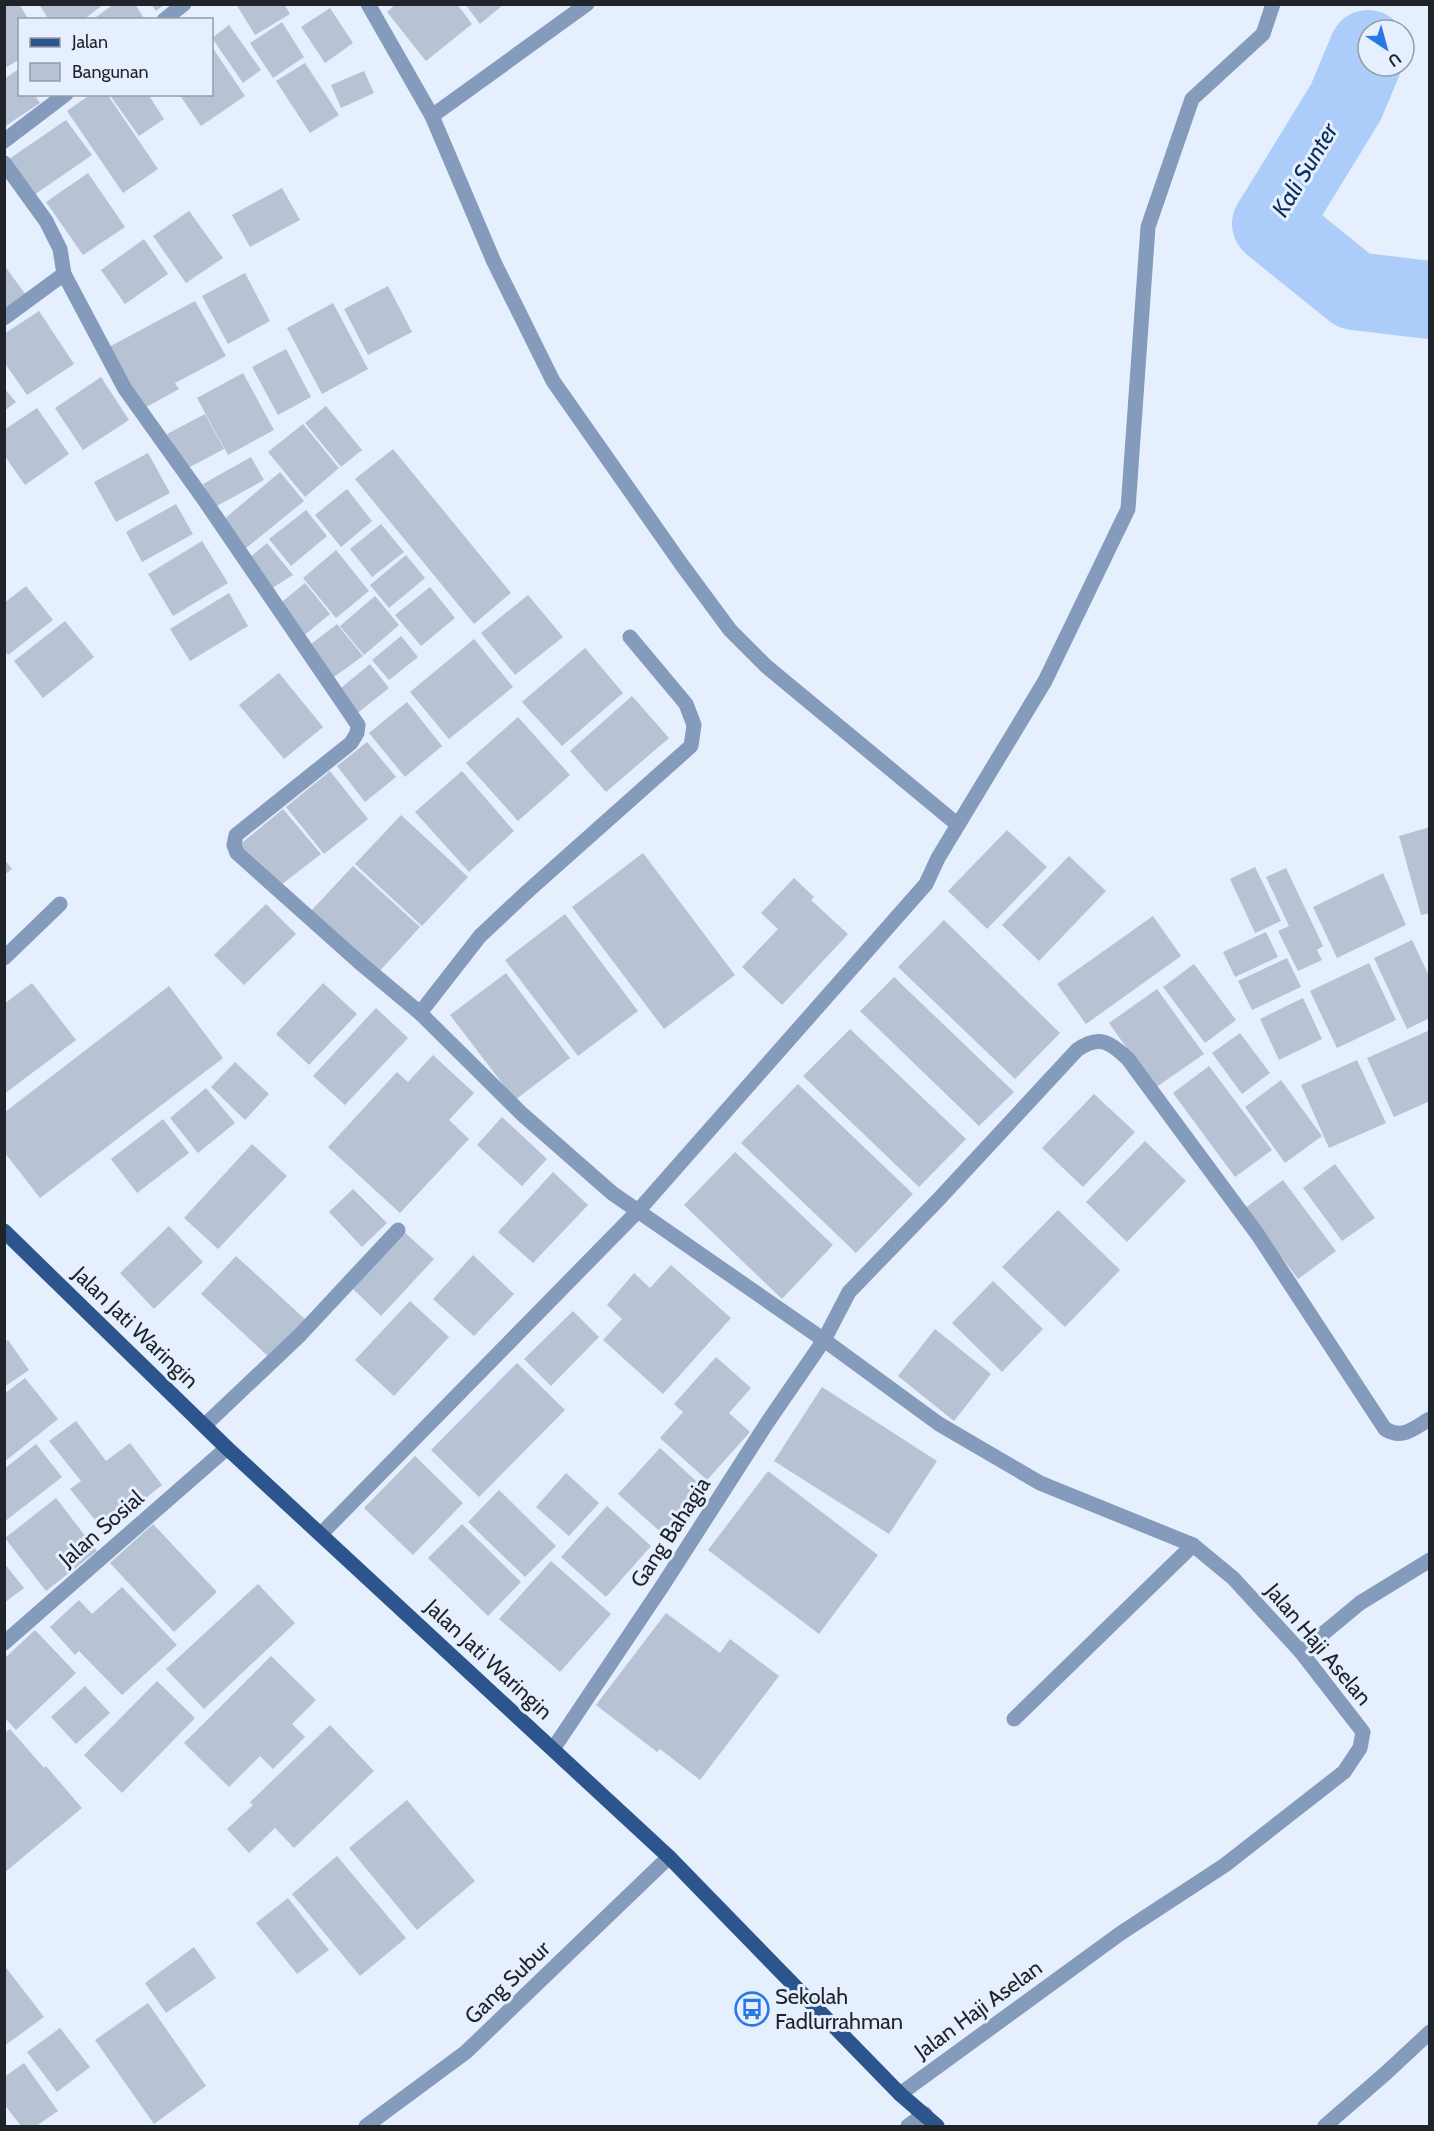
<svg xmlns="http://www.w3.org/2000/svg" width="1434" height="2131" font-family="Cabin,sans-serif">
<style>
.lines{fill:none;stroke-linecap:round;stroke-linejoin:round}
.river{stroke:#acccfa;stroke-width:78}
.building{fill:#b7c3d4}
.minor{stroke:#849bbc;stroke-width:15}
.major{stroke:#2c558d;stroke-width:15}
.labels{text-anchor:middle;stroke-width:6;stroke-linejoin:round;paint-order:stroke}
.street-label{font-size:22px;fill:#1f232a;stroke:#e5effd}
.poi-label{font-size:22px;fill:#1f232a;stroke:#e5effd;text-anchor:start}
.water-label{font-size:24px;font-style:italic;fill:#0c2e5c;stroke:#e5effd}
</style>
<rect width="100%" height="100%" fill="#e5effd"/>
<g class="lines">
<path class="river" d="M 1368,49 L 1346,102 L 1271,224 L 1354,291 L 1430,300"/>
</g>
<g class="building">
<path d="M 4,4 L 19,4 L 29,20 L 20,20 L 20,59 L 7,67 L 4,63 Z"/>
<path d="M 39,4 L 104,4 L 83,20 L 49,20 Z"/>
<path d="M 114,4 L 135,4 L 145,20 L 92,20 Z"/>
<path d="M 151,4 L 165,4 L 156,11 Z"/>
<path d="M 236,4 L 284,4 L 290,14 L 255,35 Z"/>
<path d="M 396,4 L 457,4 L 472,24 L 426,61 L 387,12 Z"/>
<path d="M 465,4 L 504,4 L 480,24 Z"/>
<path d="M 330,8 L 353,43 L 325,63 L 301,27 Z"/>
<path d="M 282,22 L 304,57 L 273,78 L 250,43 Z"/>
<path d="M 229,25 L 261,70 L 243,83 L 212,38 Z"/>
<path d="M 212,47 L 245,96 L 201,126 L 179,94 L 212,94 Z"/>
<path d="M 305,63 L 339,115 L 310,133 L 276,81 Z"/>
<path d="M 17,70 L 20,74 L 20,94 L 34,94 L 40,103 L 4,127 L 4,79 Z"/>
<path d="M 364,71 L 374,93 L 341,108 L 331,85 Z"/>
<path d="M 91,94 L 107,94 L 158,169 L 123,193 L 67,111 Z"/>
<path d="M 109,94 L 148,94 L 164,119 L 139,136 Z"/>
<path d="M 66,120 L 92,155 L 34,195 L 9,159 Z"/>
<path d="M 88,173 L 125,227 L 83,255 L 46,202 Z"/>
<path d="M 282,188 L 300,220 L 250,247 L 232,215 Z"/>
<path d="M 189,211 L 223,258 L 186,283 L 153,236 Z"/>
<path d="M 144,239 L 168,274 L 125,304 L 101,270 Z"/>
<path d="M 4,265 L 26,295 L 4,310 Z"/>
<path d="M 245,273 L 270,321 L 228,344 L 202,296 Z"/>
<path d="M 388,286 L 412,332 L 368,355 L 344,309 Z"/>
<path d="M 195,301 L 226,356 L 175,383 L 179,389 L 141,410 L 107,348 Z"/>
<path d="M 333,303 L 368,369 L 322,394 L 287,328 Z"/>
<path d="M 39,311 L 74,364 L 27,395 L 4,362 L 4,334 Z"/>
<path d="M 286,349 L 311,397 L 278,415 L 252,367 Z"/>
<path d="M 243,373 L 274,430 L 228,455 L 197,398 Z"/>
<path d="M 101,377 L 129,420 L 83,450 L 55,408 Z"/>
<path d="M 4,388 L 16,402 L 4,411 Z"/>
<path d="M 326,406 L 362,450 L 341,467 L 305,423 Z"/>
<path d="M 37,408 L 69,454 L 25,485 L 4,455 L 4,430 Z"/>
<path d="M 205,414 L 224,449 L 186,469 L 167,434 Z"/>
<path d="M 303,424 L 339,468 L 305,497 L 268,452 Z"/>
<path d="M 393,449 L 511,593 L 474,624 L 355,479 Z"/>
<path d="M 148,453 L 170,493 L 116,522 L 94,482 Z"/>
<path d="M 251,457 L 264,480 L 215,507 L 203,484 Z"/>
<path d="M 280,472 L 304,501 L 245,549 L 223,520 Z"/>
<path d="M 347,489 L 372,521 L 341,547 L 315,515 Z"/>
<path d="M 176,504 L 193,534 L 142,562 L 126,532 Z"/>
<path d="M 306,510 L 327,536 L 291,566 L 269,539 Z"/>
<path d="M 381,524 L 404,552 L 372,577 L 350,549 Z"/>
<path d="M 202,541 L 228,583 L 173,616 L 148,574 Z"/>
<path d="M 267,543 L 293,575 L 269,590 L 249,558 Z"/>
<path d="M 336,550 L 369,591 L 336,618 L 303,578 Z"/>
<path d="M 406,555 L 425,578 L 389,608 L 370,585 Z"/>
<path d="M 305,583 L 330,614 L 301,638 L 277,606 Z"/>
<path d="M 26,586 L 53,620 L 8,655 L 4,650 L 4,603 Z"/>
<path d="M 430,587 L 455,618 L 421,646 L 395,615 Z"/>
<path d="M 229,593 L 248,626 L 190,661 L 170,629 Z"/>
<path d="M 528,595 L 563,637 L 515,675 L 481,633 Z"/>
<path d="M 375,596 L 399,625 L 364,655 L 340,626 Z"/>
<path d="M 65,621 L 94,657 L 43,698 L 14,661 Z"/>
<path d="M 337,624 L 363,656 L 331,679 L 306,648 Z"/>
<path d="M 401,636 L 418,657 L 389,680 L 372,660 Z"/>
<path d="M 474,639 L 513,687 L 449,739 L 410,692 Z"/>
<path d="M 585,648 L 623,693 L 562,746 L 522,702 Z"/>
<path d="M 370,664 L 389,688 L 355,715 L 336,692 Z"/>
<path d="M 279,673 L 323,727 L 284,759 L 239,705 Z"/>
<path d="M 632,696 L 669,738 L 606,792 L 570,751 Z"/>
<path d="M 407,702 L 442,746 L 405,777 L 369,733 Z"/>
<path d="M 518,717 L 570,775 L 518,821 L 466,763 Z"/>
<path d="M 367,742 L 396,777 L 365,802 L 337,766 Z"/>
<path d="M 330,771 L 368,819 L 324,854 L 286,807 Z"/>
<path d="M 462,771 L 514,831 L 469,872 L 415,812 Z"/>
<path d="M 283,809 L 321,854 L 277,888 L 237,847 Z"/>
<path d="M 401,815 L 468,877 L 422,926 L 355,864 Z"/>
<path d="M 1430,827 L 1430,913 L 1421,915 L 1399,836 Z"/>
<path d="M 1007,830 L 1047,867 L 987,929 L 948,891 Z"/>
<path d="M 643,853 L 735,975 L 664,1029 L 572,907 Z"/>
<path d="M 1069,856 L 1106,891 L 1039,961 L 1002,925 Z"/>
<path d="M 4,859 L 12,869 L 4,875 Z"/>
<path d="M 353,866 L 420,927 L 377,974 L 310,912 Z"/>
<path d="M 1255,867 L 1281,921 L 1255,933 L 1230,879 Z"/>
<path d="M 1286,868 L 1323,946 L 1317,950 L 1322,960 L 1298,971 L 1278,931 L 1289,926 L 1266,877 Z"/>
<path d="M 1383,873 L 1406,925 L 1337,958 L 1313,907 Z"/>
<path d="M 794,878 L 814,897 L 811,900 L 848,934 L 782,1005 L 742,967 L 778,929 L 761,913 Z"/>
<path d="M 266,904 L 296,934 L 244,985 L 214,955 Z"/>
<path d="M 565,914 L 638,1011 L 578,1056 L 505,960 Z"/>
<path d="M 1153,916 L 1181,956 L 1086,1024 L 1057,984 Z"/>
<path d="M 944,920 L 1060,1033 L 1015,1079 L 898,967 Z"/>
<path d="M 1266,932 L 1278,957 L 1235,977 L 1223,952 Z"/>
<path d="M 1412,940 L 1430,978 L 1430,1018 L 1407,1029 L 1374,958 Z"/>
<path d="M 1287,958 L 1301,987 L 1252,1010 L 1238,981 Z"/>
<path d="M 1369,963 L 1396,1020 L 1337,1048 L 1310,991 Z"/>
<path d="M 1194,964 L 1236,1020 L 1205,1043 L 1163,987 Z"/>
<path d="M 506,973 L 570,1058 L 515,1100 L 450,1015 Z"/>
<path d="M 894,977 L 1014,1092 L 979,1126 L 860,1011 Z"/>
<path d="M 32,983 L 76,1040 L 4,1094 L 4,1004 Z"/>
<path d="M 323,983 L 357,1014 L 309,1065 L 276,1034 Z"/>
<path d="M 169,986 L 223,1058 L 40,1198 L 5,1153 L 5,1112 Z"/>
<path d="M 1157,989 L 1204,1054 L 1155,1088 L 1109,1023 Z"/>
<path d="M 1303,998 L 1322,1039 L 1279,1060 L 1260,1019 Z"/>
<path d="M 376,1008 L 408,1038 L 345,1105 L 313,1076 Z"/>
<path d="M 850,1029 L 966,1139 L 919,1187 L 803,1076 Z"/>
<path d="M 1430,1030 L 1430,1101 L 1394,1117 L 1367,1058 Z"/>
<path d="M 1240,1033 L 1270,1073 L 1242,1094 L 1212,1053 Z"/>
<path d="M 433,1055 L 474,1093 L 449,1120 L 469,1139 L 400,1213 L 328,1147 L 397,1072 L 408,1082 Z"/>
<path d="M 1357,1060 L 1386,1123 L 1329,1148 L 1301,1085 Z"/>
<path d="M 235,1062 L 269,1094 L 245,1120 L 211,1087 Z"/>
<path d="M 1209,1066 L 1272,1150 L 1235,1177 L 1173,1093 Z"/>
<path d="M 1281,1080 L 1322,1136 L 1285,1163 L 1245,1107 Z"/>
<path d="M 798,1084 L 913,1194 L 856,1253 L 741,1143 Z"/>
<path d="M 206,1088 L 235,1123 L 198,1153 L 170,1118 Z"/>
<path d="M 1094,1094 L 1135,1132 L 1083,1187 L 1042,1148 Z"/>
<path d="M 502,1117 L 547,1159 L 522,1186 L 477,1145 Z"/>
<path d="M 163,1119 L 189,1153 L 137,1193 L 111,1159 Z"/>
<path d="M 1145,1141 L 1186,1181 L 1127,1242 L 1086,1202 Z"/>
<path d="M 252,1144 L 287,1176 L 218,1249 L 184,1218 Z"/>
<path d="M 735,1152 L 833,1245 L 782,1299 L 684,1205 Z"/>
<path d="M 1335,1164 L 1375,1218 L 1342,1241 L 1303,1188 Z"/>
<path d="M 553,1172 L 588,1205 L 533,1263 L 498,1232 Z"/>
<path d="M 1283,1180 L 1336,1251 L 1298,1279 L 1245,1208 Z"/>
<path d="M 353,1189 L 387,1223 L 362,1247 L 329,1212 Z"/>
<path d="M 1058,1210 L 1120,1270 L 1065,1327 L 1002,1267 Z"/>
<path d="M 169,1226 L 203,1262 L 154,1309 L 120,1273 Z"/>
<path d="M 402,1230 L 434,1259 L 381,1316 L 350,1286 Z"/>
<path d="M 473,1255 L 514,1294 L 474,1336 L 433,1299 Z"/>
<path d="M 236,1256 L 307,1321 L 271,1359 L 201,1294 Z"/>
<path d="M 671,1265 L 731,1318 L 663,1394 L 603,1340 L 622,1319 L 607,1305 L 634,1273 L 650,1288 Z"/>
<path d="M 993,1281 L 1043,1329 L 1002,1372 L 952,1323 Z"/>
<path d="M 410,1301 L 449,1337 L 394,1396 L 355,1360 Z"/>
<path d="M 573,1311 L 599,1337 L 551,1386 L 524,1359 Z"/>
<path d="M 935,1329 L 991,1374 L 954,1421 L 898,1376 Z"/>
<path d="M 8,1340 L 29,1370 L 4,1387 L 4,1342 Z"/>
<path d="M 716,1357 L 751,1388 L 729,1413 L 750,1432 L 707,1480 L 660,1438 L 683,1412 L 674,1404 Z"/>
<path d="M 517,1363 L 565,1410 L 479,1497 L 431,1450 Z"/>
<path d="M 25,1378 L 58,1419 L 4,1462 L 4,1394 Z"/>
<path d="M 822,1387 L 937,1461 L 889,1534 L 774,1461 Z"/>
<path d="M 76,1421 L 106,1461 L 130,1443 L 162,1485 L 104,1531 L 70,1489 L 81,1481 L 49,1441 Z"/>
<path d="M 36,1444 L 62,1477 L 4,1522 L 4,1469 Z"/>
<path d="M 660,1448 L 706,1490 L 665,1536 L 618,1494 Z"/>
<path d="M 415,1456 L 463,1503 L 413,1555 L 364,1508 Z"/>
<path d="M 768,1471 L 878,1555 L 819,1634 L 708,1550 Z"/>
<path d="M 566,1473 L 599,1503 L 569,1536 L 536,1507 Z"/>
<path d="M 499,1490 L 556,1546 L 525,1577 L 468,1522 Z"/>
<path d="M 56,1498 L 97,1551 L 46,1591 L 5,1538 Z"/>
<path d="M 607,1506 L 651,1546 L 606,1597 L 561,1557 Z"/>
<path d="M 153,1524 L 217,1592 L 174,1632 L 110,1563 Z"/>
<path d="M 462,1524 L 521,1582 L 488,1616 L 428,1558 Z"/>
<path d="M 551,1561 L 611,1614 L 560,1672 L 499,1619 Z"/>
<path d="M 4,1563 L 24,1588 L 4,1603 Z"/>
<path d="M 258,1584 L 295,1623 L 204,1709 L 166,1669 Z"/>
<path d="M 122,1587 L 177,1645 L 122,1695 L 79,1651 L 75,1655 L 50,1627 L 79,1600 L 92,1614 Z"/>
<path d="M 666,1613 L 720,1653 L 730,1639 L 779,1676 L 700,1780 L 660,1749 L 657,1752 L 596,1705 Z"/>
<path d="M 35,1630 L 76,1673 L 16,1730 L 4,1717 L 4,1659 Z"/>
<path d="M 271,1656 L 316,1700 L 292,1724 L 305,1737 L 273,1769 L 260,1756 L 229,1787 L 184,1743 Z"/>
<path d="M 157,1681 L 195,1718 L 122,1793 L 84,1755 Z"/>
<path d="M 85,1686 L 110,1713 L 76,1744 L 51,1717 Z"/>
<path d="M 330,1725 L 374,1771 L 294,1848 L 275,1828 L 249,1853 L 227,1829 L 253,1805 L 250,1802 Z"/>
<path d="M 10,1729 L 44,1768 L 46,1766 L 82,1808 L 4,1873 L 4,1733 Z"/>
<path d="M 407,1800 L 475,1881 L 417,1930 L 349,1848 Z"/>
<path d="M 337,1856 L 406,1938 L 360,1976 L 292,1894 Z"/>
<path d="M 288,1898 L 329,1950 L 297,1974 L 256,1923 Z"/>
<path d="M 194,1947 L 216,1978 L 166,2013 L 145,1983 Z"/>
<path d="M 4,1965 L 44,2017 L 4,2046 Z"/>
<path d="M 148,2003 L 206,2086 L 154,2124 L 95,2040 Z"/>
<path d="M 60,2028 L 90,2067 L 57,2092 L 27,2052 Z"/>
<path d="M 24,2063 L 58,2111 L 36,2126 L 21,2126 L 4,2104 L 4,2077 Z"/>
</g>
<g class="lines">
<g class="minor">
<path d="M 368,4 L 432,116 L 494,262 L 553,381 L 682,565 L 730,630 L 766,666 L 958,825"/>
<path d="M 164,20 L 184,4"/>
<path d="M 432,116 L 587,4"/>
<path d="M 4,141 L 66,94"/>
<path d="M 4,163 L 46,221 L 60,249 L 64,274 L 4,318"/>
<path d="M 64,274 L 125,389 L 205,501 L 358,725 L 357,733 L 351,743 L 236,835 L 234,845 L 237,853 L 359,962 L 420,1013 L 522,1114 L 612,1193 L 824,1340 L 939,1424 L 1040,1483 L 1193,1545 L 1233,1578 L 1301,1652 L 1363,1732 L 1360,1748 L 1344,1772 L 1225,1865 L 1121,1933 L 900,2094"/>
<path d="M 4,958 L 60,904"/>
<path d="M 420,1013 L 480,936 L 528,891 L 691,746 L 694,725 L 686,704 L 630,637"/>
<path d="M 205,1425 L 300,1335 L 398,1230"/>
<path d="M 321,1534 L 638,1211 L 926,884 L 938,858 L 1045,681 L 1128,509 L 1148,227 L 1192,99 L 1263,34 L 1273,4"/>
<path d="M 4,1643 L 227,1448"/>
<path d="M 1301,1652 L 1360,1603 L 1430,1560"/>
<path d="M 1014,1719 L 1193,1545"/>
<path d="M 553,1749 L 663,1585 L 767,1423 L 824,1340 L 849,1292 L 938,1200 L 1077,1050 C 1099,1034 1110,1042 1128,1059 L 1258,1235 L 1385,1429 C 1403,1440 1413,1428 1430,1419"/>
<path d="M 366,2126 L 466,2052 L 669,1857"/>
<path d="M 908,2126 L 925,2114"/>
<path d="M 1325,2126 L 1386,2073 L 1430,2032"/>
</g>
<path class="major" d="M 4,1231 L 227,1448 L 669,1857 L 900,2094 L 937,2126"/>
</g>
<defs>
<symbol id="bus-ring" viewBox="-11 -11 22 22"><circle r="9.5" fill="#e5effd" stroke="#2879e4" stroke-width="1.5"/><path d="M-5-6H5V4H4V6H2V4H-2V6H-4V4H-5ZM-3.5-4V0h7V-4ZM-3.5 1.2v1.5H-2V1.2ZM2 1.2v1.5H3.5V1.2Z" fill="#2879e4"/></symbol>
</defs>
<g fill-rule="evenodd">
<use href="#bus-ring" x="733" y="1990" width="38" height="38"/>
</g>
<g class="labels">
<g class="street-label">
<text transform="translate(136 1327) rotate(44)" y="8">Jalan Jati Waringin</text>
<text transform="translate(101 1528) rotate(-41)" y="8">Jalan Sosial</text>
<text transform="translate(670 1532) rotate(-57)" y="8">Gang Bahagia</text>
<text transform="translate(1319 1644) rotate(50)" y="8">Jalan Haji Aselan</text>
<text transform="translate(489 1659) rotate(43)" y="8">Jalan Jati Waringin</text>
<text transform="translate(507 1982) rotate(-44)" y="8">Gang Subur</text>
<text transform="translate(978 2009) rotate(-36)" y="8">Jalan Haji Aselan</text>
</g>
<g class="poi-label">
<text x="775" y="2004">Sekolah<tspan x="775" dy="25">Fadlurrahman</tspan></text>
</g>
<g class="water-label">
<text transform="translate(1305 170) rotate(-59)" y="8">Kali Sunter</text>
</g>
</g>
<rect width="1434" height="2131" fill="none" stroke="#1f232a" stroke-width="12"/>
<rect x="18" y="18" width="195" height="78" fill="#e5effd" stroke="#969da9" stroke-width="1.5"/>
<rect x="30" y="38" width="30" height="9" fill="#2c558d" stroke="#969da9" stroke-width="1.5"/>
<text x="72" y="48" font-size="18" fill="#1f232a">Jalan</text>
<rect x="30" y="63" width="30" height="18" fill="#b7c3d4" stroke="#969da9" stroke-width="1.5"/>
<text x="72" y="78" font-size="18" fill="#1f232a">Bangunan</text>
<g transform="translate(1386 48) rotate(144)"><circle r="28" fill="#e5effd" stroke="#969da9" stroke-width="1.5"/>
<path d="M0-4.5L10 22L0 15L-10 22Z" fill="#2879e4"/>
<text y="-9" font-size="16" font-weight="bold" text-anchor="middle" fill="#1f232a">U</text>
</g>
</svg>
